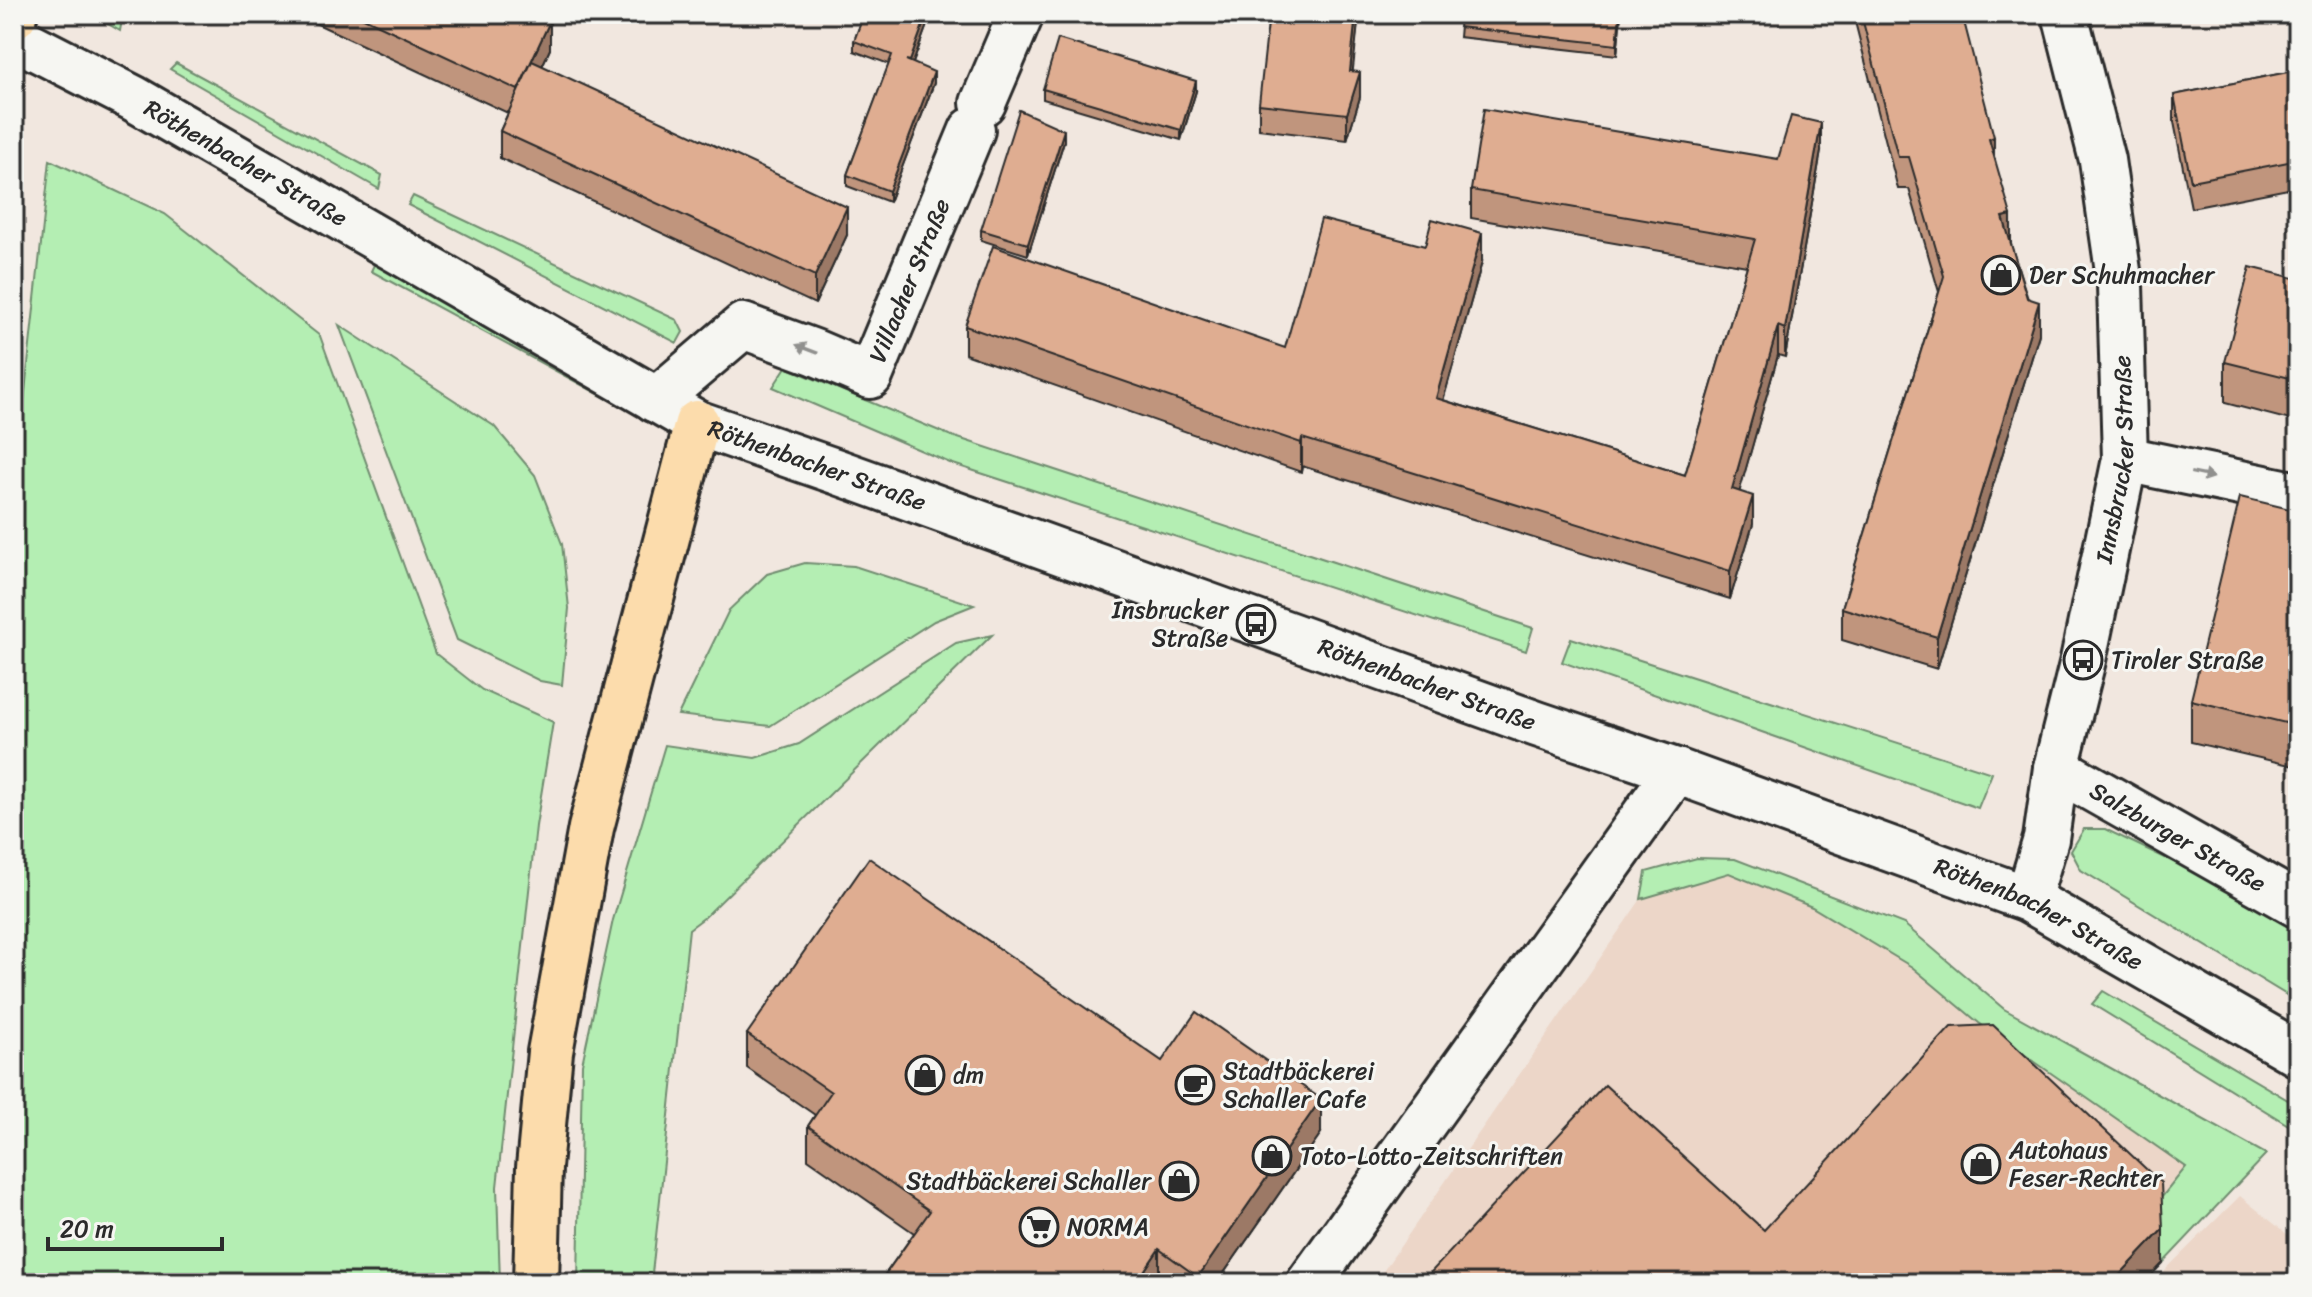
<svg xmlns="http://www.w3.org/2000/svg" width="2312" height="1297" font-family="Sriracha,sans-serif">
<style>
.built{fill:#ecd6c8}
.green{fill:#b4eeb3;stroke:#708c6f;stroke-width:2}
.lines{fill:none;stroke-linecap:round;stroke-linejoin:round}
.minor-casing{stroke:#2b2b2b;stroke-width:50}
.secondary-casing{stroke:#2b2b2b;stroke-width:50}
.primary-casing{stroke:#2b2b2b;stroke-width:50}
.minor{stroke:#f6f6f2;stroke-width:44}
.secondary{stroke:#f6f6f2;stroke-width:44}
.primary{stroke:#fcdcac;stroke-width:44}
.wall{fill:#c0957d;stroke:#2b2b2b;stroke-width:2}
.shaded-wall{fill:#9c7966;stroke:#2b2b2b;stroke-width:2}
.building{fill:#dfad91;stroke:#2b2b2b;stroke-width:2}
.oneway{fill:#90908e}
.labels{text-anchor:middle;stroke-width:6;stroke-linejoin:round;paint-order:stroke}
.street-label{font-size:24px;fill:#2b2b2b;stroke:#f6f6f2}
.poi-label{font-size:24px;fill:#2b2b2b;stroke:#f6f6f2;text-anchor:start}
</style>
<rect width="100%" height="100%" fill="#f1e7df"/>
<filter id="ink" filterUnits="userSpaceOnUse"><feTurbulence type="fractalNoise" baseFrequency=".0125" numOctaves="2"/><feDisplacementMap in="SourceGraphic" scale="16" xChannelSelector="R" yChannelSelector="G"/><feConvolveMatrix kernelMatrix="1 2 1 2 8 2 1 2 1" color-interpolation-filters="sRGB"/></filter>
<g filter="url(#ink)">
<g class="built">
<path d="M 1729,872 L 1812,907 L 1912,967 L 1979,1023 L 2186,1167 L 2153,1208 L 1764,1264 L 1453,1283 L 1375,1283 L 1641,899 Z"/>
<path d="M 2240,1196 L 2298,1243 L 2298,1283 L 2152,1283 Z"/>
</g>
<g class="green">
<path d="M 91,14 L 123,14 L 120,31 Z"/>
<path d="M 176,63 L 382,175 L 379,189 L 170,69 Z"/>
<path d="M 50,160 L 165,214 L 320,336 L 436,654 L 482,690 L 553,722 L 536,826 L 497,1187 L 500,1283 L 14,1283 L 14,494 Z"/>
<path d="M 413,196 L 677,320 L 683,332 L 677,343 L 408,205 Z"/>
<path d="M 382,248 L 629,402 L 615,403 L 371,271 Z"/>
<path d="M 339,325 L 494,426 L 535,475 L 562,544 L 569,608 L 562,685 L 540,681 L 457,640 Z"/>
<path d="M 786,367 L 949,435 L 1533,628 L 1526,651 L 950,463 L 773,387 Z"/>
<path d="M 805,563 L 854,566 L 974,605 L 934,621 L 770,726 L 678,715 L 729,610 L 767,574 Z"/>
<path d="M 992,635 L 705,917 L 689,929 L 651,1283 L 578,1283 L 582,1064 L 613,920 L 665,745 L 755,758 L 799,744 L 956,643 Z"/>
<path d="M 1571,638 L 1992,773 L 1978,808 L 1562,662 Z"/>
<path d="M 2084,829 L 2105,829 L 2226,887 L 2298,931 L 2298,1002 L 2081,870 L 2071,851 Z"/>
<path d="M 1697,858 L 1735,859 L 1904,924 L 2004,1009 L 2266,1154 L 2163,1263 L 2153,1208 L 2186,1167 L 1979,1023 L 1912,967 L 1812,907 L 1729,873 L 1641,899 L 1646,872 Z"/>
<path d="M 2103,991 L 2298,1106 L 2298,1131 L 2092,1004 Z"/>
</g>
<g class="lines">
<defs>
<g id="minor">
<path d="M 983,103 L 1021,14"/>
<path id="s1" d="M 656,400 L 743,326 L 814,352 L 870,376 L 972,130"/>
<path d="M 2125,459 L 2298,495"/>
<path id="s2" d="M 2056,768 L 2298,905"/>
<path id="s3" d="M 2028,899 L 2046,839 L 2056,768 L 2083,660 L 2125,459 L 2120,285 L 2102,160 L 2065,14"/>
<path d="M 1309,1283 L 1676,771"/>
</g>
<g id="secondary">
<path id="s4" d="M 14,37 L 133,98 L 697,423 L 838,472 L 1537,724 L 1676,771 L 2028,899 L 2298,1054"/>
</g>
<g id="primary">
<path d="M 14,16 L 14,14"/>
<path d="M 536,1283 L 539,1167 L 550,1052 L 591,828 L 697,423"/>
</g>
</defs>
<use href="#minor" class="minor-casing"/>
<use href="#secondary" class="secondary-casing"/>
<use href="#primary" class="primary-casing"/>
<use href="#minor" class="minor"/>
<use href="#secondary" class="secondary"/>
<use href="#primary" class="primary"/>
</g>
<g class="wall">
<path d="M 296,14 L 534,14 L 550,49 L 542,66 L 847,235 L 815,304 L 500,158 L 500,131 L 508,113 Z"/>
<path d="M 864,14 L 931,14 L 913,63 L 934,83 L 889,202 L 847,186 L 847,175 L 889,64 L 854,51 L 854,41 Z"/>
<path d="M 1359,14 L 1352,71 L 1360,97 L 1347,140 L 1259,129 L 1259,104 Z"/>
<path d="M 1461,14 L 1621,14 L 1617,55 L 1459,37 Z"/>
<path d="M 1853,14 L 1962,14 L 1994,157 L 2011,245 L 2039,334 L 1937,669 L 1842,640 L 1842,608 L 1939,292 L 1909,189 L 1898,189 Z"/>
<path d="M 2298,70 L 2298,187 L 2191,208 L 2174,122 L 2174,95 Z"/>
<path d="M 1043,89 L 1196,91 L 1181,140 L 1043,99 Z"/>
<path d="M 1064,141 L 1028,255 L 981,240 L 981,230 Z"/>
<path d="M 1821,151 L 1785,357 L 1778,355 L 1739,492 L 1753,524 L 1730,599 L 1302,466 L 1301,472 L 965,354 L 965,326 L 1285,348 L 1482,262 L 1443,400 L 1685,475 L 1747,266 L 1471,218 L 1471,190 L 1778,159 Z"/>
<path d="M 2298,279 L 2298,422 L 2225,403 L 2225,362 Z"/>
<path d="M 2298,511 L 2298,767 L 2191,742 L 2191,700 Z"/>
<path d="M 747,1034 L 1162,1061 L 1321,1133 L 1217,1283 L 879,1283 L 914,1233 L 808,1159 L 808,1126 L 815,1115 L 747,1068 Z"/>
</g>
<g class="shaded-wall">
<path d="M 927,14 L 931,14 L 910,71 L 910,61 Z"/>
<path d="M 1356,14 L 1359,14 L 1350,96 L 1350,71 Z"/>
<path d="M 1620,14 L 1621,14 L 1617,55 L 1617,45 Z"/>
<path d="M 550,21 L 550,49 L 518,118 L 518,90 Z"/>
<path d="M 934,72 L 934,83 L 889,202 L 889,191 Z"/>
<path d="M 1360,72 L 1360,97 L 1347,140 L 1347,114 Z"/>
<path d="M 1196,81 L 1196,91 L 1181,140 L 1181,130 Z"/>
<path d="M 1821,123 L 1821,151 L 1785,357 L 1785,329 Z"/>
<path d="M 1064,130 L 1064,141 L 1028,255 L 1028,244 Z"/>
<path d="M 1994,137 L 1994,169 L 1989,139 Z"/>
<path d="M 847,207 L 847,235 L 815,304 L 815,276 Z"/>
<path d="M 2011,215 L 2011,247 L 2003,217 Z"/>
<path d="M 1482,233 L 1482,262 L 1436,426 L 1436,398 Z"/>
<path d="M 2039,302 L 2039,334 L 1937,669 L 1937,637 Z"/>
<path d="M 1778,326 L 1778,355 L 1732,518 L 1732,489 Z"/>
<path d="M 1302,438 L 1302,466 L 1301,472 L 1301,443 Z"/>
<path d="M 1753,496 L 1753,524 L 1730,599 L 1730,571 Z"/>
<path d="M 1321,1099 L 1321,1133 L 1217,1283 L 1198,1283 L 1198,1277 Z"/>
<path d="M 2163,1229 L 2163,1263 L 2144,1283 L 2112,1283 Z"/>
<path d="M 1159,1249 L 1159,1283 L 1136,1283 Z"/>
</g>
<g class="building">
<path d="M 355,14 L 534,14 L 550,21 L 518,90 Z"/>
<path d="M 864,14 L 927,14 L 910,61 L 906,60 L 934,72 L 889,191 L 847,175 L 892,55 L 854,41 Z"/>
<path d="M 1269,14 L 1356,14 L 1350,71 L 1360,72 L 1347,114 L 1259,104 Z"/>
<path d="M 1461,14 L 1620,14 L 1617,45 L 1459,27 Z"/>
<path d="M 1861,14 L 1962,14 L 1994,137 L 1989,139 L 2011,215 L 2003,217 L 2027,298 L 2039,302 L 1937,637 L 1842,608 L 1944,276 L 1909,157 L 1898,157 Z"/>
<path d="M 1058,39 L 1196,81 L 1181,130 L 1043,89 Z"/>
<path d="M 532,61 L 847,207 L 815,276 L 500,131 Z"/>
<path d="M 2298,70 L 2298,160 L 2191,181 L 2174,95 Z"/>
<path d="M 1484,109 L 1778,159 L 1791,116 L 1821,123 L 1785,329 L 1778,326 L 1732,489 L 1753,496 L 1730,571 L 1302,438 L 1301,443 L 965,326 L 993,246 L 1285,348 L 1321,219 L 1425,246 L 1432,219 L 1482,233 L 1436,398 L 1685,475 L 1755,239 L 1471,190 Z"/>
<path d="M 1019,110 L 1064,130 L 1028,244 L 981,230 Z"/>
<path d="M 2250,267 L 2298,279 L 2298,380 L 2225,362 Z"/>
<path d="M 2240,497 L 2298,511 L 2298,726 L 2191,700 Z"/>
<path d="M 869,858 L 1162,1061 L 1196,1012 L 1321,1099 L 1198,1277 L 1159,1249 L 1136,1283 L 879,1283 L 930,1211 L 808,1126 L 831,1092 L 747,1034 Z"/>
<path d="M 1993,1025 L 2161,1183 L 2163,1229 L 2112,1283 L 1421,1283 L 1605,1085 L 1764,1230 L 1951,1027 Z"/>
</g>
<defs><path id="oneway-solid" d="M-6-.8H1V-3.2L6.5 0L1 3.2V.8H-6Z" transform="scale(2)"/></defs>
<g class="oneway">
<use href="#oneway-solid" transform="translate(807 349) rotate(-159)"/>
<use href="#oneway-solid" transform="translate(2202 475) rotate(12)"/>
</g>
</g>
<defs>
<symbol id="shop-ring" viewBox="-11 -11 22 22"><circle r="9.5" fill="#f6f6f2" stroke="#2b2b2b" stroke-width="1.5"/><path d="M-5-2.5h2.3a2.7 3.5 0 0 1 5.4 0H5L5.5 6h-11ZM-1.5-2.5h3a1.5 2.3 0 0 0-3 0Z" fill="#2b2b2b"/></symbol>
<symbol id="bus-ring" viewBox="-11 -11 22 22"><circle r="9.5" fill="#f6f6f2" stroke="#2b2b2b" stroke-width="1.5"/><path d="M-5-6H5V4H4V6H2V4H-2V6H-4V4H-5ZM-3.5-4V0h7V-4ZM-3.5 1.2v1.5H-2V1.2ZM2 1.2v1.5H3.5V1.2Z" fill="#2b2b2b"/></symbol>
<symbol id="cafe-ring" viewBox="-11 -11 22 22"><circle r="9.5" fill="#f6f6f2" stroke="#2b2b2b" stroke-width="1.5"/><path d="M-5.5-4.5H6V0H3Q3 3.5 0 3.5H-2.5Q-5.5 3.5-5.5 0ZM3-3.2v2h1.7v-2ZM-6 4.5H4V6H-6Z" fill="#2b2b2b"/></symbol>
<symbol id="supermarket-ring" viewBox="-11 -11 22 22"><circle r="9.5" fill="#f6f6f2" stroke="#2b2b2b" stroke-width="1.5"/><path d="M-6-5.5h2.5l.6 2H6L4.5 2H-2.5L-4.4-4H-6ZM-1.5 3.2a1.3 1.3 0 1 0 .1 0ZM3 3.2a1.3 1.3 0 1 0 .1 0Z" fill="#2b2b2b"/></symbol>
</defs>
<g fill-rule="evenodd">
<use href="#shop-ring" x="1979" y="253" width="44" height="44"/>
<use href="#bus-ring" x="1234" y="602" width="44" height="44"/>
<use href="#bus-ring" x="2061" y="638" width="44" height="44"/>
<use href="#shop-ring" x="903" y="1053" width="44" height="44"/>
<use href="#cafe-ring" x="1173" y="1063" width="44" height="44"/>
<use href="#shop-ring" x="1250" y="1134" width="44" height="44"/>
<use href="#shop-ring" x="1959" y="1142" width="44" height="44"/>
<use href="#shop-ring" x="1157" y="1159" width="44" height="44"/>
<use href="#supermarket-ring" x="1017" y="1205" width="44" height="44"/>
</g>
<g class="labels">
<g class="street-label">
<text dy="8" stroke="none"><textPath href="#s4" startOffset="264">Röthenbacher Straße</textPath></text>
<text dy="8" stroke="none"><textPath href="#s1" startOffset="354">Villacher Straße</textPath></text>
<text dy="8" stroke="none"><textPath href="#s3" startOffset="450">Innsbrucker Straße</textPath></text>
<text dy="8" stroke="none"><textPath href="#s4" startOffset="912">Röthenbacher Straße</textPath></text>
<text dy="8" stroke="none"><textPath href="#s4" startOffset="1560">Röthenbacher Straße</textPath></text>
<text dy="8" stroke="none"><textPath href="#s2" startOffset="140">Salzburger Straße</textPath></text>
<text dy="8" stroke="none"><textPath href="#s4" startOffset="2214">Röthenbacher Straße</textPath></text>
</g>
<g class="poi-label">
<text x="2029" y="283">Der Schuhmacher</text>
<text x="1228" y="618" text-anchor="end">Insbrucker<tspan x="1228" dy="28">Straße</tspan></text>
<text x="2111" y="668">Tiroler Straße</text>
<text x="1223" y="1079">Stadtbäckerei<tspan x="1223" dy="28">Schaller Cafe</tspan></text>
<text x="953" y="1083">dm</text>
<text x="2009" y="1158">Autohaus<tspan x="2009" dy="28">Feser-Rechter</tspan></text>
<text x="1300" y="1164">Toto-Lotto-Zeitschriften</text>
<text x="1151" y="1189" text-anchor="end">Stadtbäckerei Schaller</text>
<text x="1067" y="1235">NORMA</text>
</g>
</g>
<rect width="2312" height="1297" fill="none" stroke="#f6f6f2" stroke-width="48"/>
<rect x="24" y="24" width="2264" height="1249" fill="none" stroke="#2b2b2b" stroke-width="3" filter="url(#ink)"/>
<path d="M48 1237v12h174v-12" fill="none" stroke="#2b2b2b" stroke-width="4"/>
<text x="60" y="1237" font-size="24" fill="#2b2b2b" stroke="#f6f6f2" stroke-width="6" paint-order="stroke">20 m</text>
</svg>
